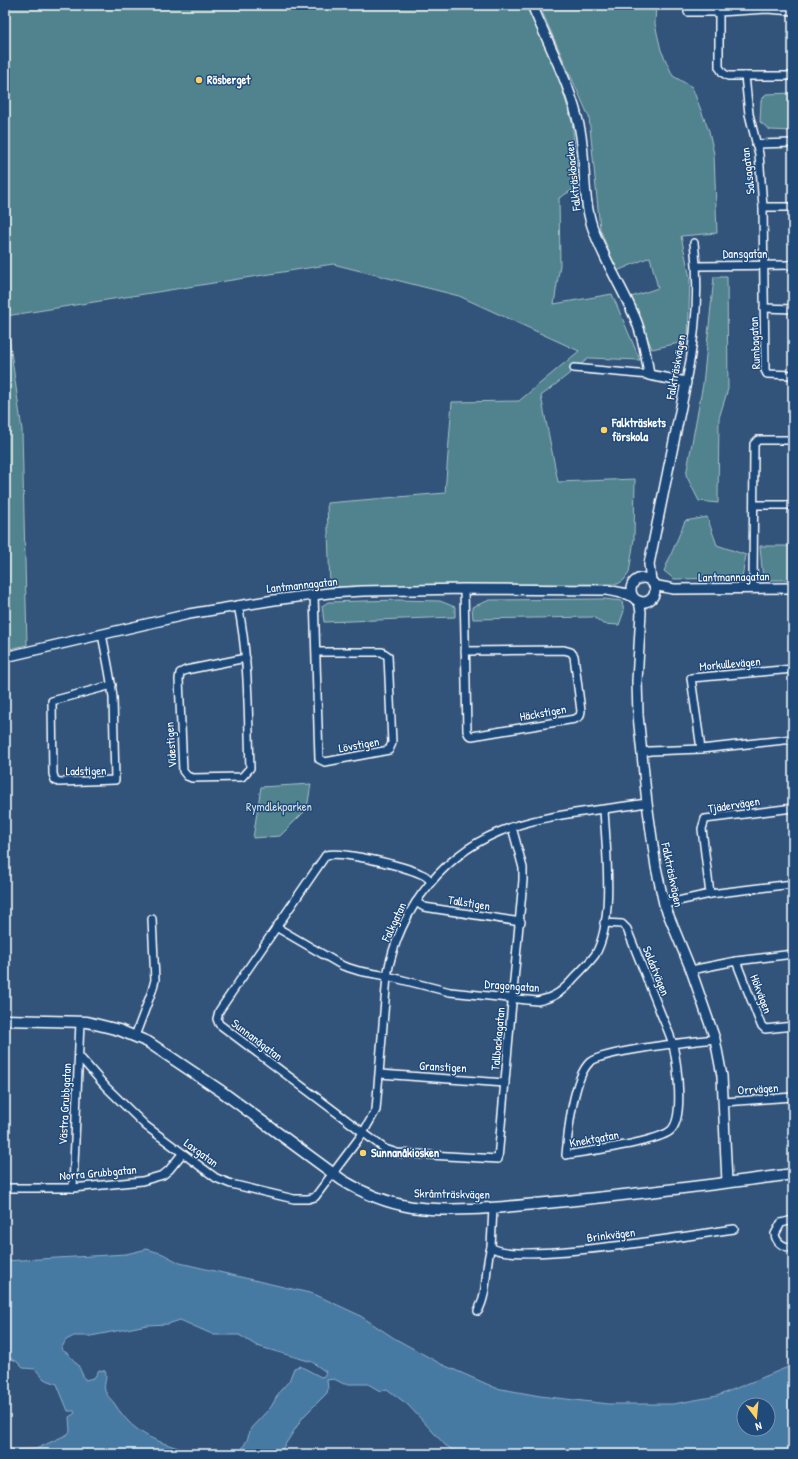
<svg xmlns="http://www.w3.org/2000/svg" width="798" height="1459" font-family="'Patrick Hand',sans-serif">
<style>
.green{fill:#51838f;stroke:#a8c1c7}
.water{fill:#467aa3;stroke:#90afc8;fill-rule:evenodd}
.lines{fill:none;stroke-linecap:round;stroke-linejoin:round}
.minor-casing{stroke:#fff;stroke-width:10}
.tertiary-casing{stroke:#fff;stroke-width:12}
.secondary-casing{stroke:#fff;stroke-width:13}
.minor{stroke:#1f4a7a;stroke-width:7}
.tertiary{stroke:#1f4a7a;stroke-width:9}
.secondary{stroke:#1f4a7a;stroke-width:10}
.poi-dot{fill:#ffd166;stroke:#1f4a7a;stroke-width:1.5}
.labels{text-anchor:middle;stroke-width:3;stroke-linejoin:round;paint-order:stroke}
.poi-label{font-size:12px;font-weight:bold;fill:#fff;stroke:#1f4a7a;text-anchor:start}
.street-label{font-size:12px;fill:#fff;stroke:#1f4a7a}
.park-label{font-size:12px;fill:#d4e0e3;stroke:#1f4a7a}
</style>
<rect width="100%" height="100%" fill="#32547b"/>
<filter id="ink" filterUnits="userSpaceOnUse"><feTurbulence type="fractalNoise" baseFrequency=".025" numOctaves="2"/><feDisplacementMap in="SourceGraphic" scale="8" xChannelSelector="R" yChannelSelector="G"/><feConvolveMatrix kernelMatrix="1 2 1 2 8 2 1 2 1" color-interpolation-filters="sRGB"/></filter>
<g filter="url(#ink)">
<g class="green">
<path d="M 5,5 L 528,5 L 553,59 L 572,122 L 579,186 L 559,198 L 560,265 L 554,304 L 612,294 L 640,360 L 589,358 L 541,396 L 558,482 L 635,479 L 634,539 L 629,573 L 624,580 L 618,584 L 330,587 L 327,503 L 445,493 L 452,402 L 519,401 L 579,351 L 459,296 L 333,264 L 6,316 L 22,430 L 27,645 L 5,650 Z"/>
<path d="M 539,5 L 656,5 L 655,24 L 661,50 L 673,76 L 692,87 L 709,131 L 714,154 L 717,233 L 681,236 L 690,278 L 688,341 L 652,349 L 631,297 L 658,288 L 650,257 L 617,271 L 600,229 L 589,117 Z"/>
<path d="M 793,93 L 793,131 L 770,130 L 760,122 L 761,101 L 766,94 Z"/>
<path d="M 714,277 L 727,277 L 728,389 L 719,418 L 718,503 L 699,501 L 686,475 L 703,384 Z"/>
<path d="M 707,517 L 717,545 L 746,555 L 742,578 L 674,579 L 664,571 L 685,521 Z"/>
<path d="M 760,546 L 793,546 L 793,580 L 763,580 Z"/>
<path d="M 604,599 L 622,601 L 624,611 L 619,625 L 603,624 L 594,617 L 473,619 L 472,607 L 490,600 Z"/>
<path d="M 398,600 L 440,601 L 455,607 L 455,617 L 324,622 L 322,606 L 328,602 Z"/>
<path d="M 311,784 L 307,809 L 280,836 L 253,838 L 261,787 Z"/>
</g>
<path class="water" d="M 147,1249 L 163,1254 L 180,1263 L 314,1294 L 359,1315 L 394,1338 L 441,1364 L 496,1388 L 540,1396 L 609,1404 L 673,1404 L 717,1396 L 793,1365 L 793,1454 L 459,1454 L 445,1445 L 408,1405 L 387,1389 L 380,1391 L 368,1384 L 344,1384 L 334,1379 L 327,1380 L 328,1389 L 327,1393 L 303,1417 L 279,1454 L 239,1454 L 247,1440 L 251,1428 L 271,1407 L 280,1391 L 289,1381 L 294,1368 L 300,1366 L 321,1377 L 324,1376 L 326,1372 L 312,1362 L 257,1346 L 239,1335 L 214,1335 L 180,1320 L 168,1324 L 147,1325 L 91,1336 L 74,1336 L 66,1340 L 61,1349 L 68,1354 L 78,1365 L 85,1380 L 94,1378 L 99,1370 L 105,1371 C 108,1378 103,1383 105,1391 C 107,1396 111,1399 114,1403 C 137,1439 160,1442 198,1454 L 5,1454 L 5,1450 L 36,1449 L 68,1434 L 70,1431 L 69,1417 L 75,1413 L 74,1411 L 68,1411 L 57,1384 L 44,1379 L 35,1369 L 23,1368 L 16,1361 L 5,1356 L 5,1261 L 126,1254 ZM 744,1405 L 768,1405 L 768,1429 L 744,1429 Z"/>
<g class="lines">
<defs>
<g id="minor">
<path d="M 793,11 L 767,9 L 719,12 L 719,67 L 723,73 L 728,76 L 793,76"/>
<path d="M 688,12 L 719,12"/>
<path d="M 745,76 L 749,114 L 759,154 L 763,207 L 765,370 L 767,374 L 793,375"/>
<path d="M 756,144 L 793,143"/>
<path d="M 763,207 L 793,207"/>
<path d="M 697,266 L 793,265"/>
<path d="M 764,308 L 793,309"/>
<path d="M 574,368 L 649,375"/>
<path d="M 686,382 C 696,335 700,290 694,243"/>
<path d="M 754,505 L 793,505"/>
<path d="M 753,588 L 754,444 L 758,440 L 793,440"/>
<path d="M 464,589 L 467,731 L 469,735 L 472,736 L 575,719 L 580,716 L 581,711 L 574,656 L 571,652 L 564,650 L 465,651"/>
<path d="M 314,595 L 319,759 L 325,762 L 389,750 L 392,743 L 388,656 L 382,652 L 316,652"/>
<path d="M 238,605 C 249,658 248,713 250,768 L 242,777 L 192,778 L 187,776 L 183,771 L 179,679 L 180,673 L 186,670 L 246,658"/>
<path d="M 102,634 C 106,656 111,677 113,698 L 115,780 L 59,782 L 55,780 L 53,774 L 52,701 L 112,685"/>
<path d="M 701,749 L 691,678 L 793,669"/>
<path d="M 641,753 L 650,751 L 701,749 L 793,739"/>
<path d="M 431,881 C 428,878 425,875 421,874 C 404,866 343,851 326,855 L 219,1011 L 217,1019 L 219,1024 L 385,1149 L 397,1153 L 498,1159 L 523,880 L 523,868 L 512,827"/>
<path d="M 710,894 L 702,829 L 705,819 L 793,808"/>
<path d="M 416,902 L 424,907 L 521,922"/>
<path d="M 664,904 L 710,894 L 793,884"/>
<path d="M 604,923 L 622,924 L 627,929 C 638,956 648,982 659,1009 C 663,1020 670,1033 673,1045 C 677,1063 685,1120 670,1131 C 654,1143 587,1151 566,1155 C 568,1133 573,1077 590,1062 C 603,1051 694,1041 715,1039"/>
<path d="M 276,927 L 343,966 L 359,971 L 387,976 L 450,992 L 537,1001 C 554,998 563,991 574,978 C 581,971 589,963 595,955 C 615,922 606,848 604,810"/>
<path d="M 736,961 L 761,1025 L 765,1029 L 793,1026"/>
<path d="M 691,970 L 736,961 L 793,954"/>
<path d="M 135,1036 L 152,991 L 155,980 L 152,919"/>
<path d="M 79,1056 L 106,1087 L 146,1126 L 216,1178 L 231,1184 L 294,1199 L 308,1199 L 315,1197 L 363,1133 L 376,1110 L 387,976 C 399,908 446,849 512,827 C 553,813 604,810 647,803"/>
<path d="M 380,1074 L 505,1083"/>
<path d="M 724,1102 L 793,1097"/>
<path d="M 5,1188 L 73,1188 L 142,1181 L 163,1175 L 169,1170 L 182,1154"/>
<path d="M 73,1188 L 80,1022"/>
<path d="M 493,1208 L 491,1247 C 513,1266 697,1234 734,1229"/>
<path d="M 793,1220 L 781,1223 L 775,1234 C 776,1243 784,1247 793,1248"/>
<path d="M 478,1311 C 489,1291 484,1268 491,1247"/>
</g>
<g id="tertiary">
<path d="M 532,5 C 549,46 571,85 580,130 C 586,161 582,195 592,226 C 602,256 619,282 632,311 C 642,331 646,353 649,375 L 686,382 L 649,564 L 651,581"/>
<circle cx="643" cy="590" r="12"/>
<path d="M 653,583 L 658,586 L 674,589 L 793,588"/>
<path d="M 639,601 L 641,612 L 637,681 L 638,715 L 647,803 L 656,867 L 664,904 L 691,970 L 715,1039 L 722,1076 L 727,1182"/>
<path d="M 5,657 L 189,614 L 274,600 L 329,593 L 363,591 L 464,589 L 607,590 L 627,594 L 633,597"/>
</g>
<path id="secondary" d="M 5,1020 L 87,1022 L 119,1030 L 148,1042 L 221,1091 L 342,1180 C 363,1193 387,1203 412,1207 C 454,1213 503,1207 546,1203 C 628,1195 711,1185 793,1174"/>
</defs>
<use href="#minor" class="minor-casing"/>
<use href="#tertiary" class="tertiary-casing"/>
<use href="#secondary" class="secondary-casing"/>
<use href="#minor" class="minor"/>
<use href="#tertiary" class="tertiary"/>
<use href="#secondary" class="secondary"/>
</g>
</g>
<g class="poi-dot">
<circle cx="199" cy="80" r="4"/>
<circle cx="604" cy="430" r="4"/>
<circle cx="363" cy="1153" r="4"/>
</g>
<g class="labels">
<g class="poi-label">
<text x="207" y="84">Rösberget</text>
<text x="612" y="427">Falkträskets<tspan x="612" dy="14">förskola</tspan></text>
<text x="371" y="1157">Sunnanåkiosken</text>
</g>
<g class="street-label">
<text transform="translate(748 171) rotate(-97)" y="4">Salsagatan</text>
<text transform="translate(573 176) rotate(-96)" y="4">Falkträskbacken</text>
<text x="745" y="258">Dansgatan</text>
<text transform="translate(755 343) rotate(-93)" y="4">Rumbagatan</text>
<text transform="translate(676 367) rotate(-80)" y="4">Falkträskvägen</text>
<text transform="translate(734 577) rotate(-1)" y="4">Lantmannagatan</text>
<text transform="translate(302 585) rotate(-6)" y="4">Lantmannagatan</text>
<text transform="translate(730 664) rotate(-5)" y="4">Morkullevägen</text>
<text transform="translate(543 713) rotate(-10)" y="4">Häckstigen</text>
<text transform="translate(171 745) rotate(-94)" y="4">Videstigen</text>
<text transform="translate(359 745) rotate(-10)" y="4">Lövstigen</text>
<text transform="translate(86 771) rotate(-1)" y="4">Ladstigen</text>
<text transform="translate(734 805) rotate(-9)" y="4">Tjädervägen</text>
<text transform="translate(672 875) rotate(78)" y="4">Falkträskvägen</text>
<text transform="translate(469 903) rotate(9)" y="4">Tallstigen</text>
<text transform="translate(394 922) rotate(-65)" y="4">Falkgatan</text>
<text transform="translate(656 971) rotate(68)" y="4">Soldatvägen</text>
<text transform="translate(512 986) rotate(4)" y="4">Dragongatan</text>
<text transform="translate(761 994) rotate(69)" y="4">Hökvägen</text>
<text transform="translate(498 1039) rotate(-85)" y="4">Tallbackagatan</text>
<text transform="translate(257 1040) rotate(37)" y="4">Sunnanågatan</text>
<text transform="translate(443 1067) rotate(3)" y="4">Granstigen</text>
<text transform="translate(758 1089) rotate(-4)" y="4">Orrvägen</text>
<text transform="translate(65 1104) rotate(-87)" y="4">Västra Grubbgatan</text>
<text transform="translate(594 1139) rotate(-10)" y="4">Knektgatan</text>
<text transform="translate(201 1153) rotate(36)" y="4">Laxgatan</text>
<text transform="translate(98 1173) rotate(-5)" y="4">Norra Grubbgatan</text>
<text transform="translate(452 1194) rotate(1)" y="4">Skråmträskvägen</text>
<text transform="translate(611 1235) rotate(-7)" y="4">Brinkvägen</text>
</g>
<g class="park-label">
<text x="279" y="811">Rymdlekparken</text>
</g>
</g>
<rect width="798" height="1459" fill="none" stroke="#1f4a7a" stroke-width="20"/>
<rect x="10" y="10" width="778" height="1439" fill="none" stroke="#fff" stroke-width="1.5" filter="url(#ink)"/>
<g transform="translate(756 1417) rotate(164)"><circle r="19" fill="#1f4a7a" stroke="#7992af"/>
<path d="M0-3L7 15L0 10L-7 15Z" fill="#ffd166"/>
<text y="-6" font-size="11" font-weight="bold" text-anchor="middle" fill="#ffffff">N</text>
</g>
</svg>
